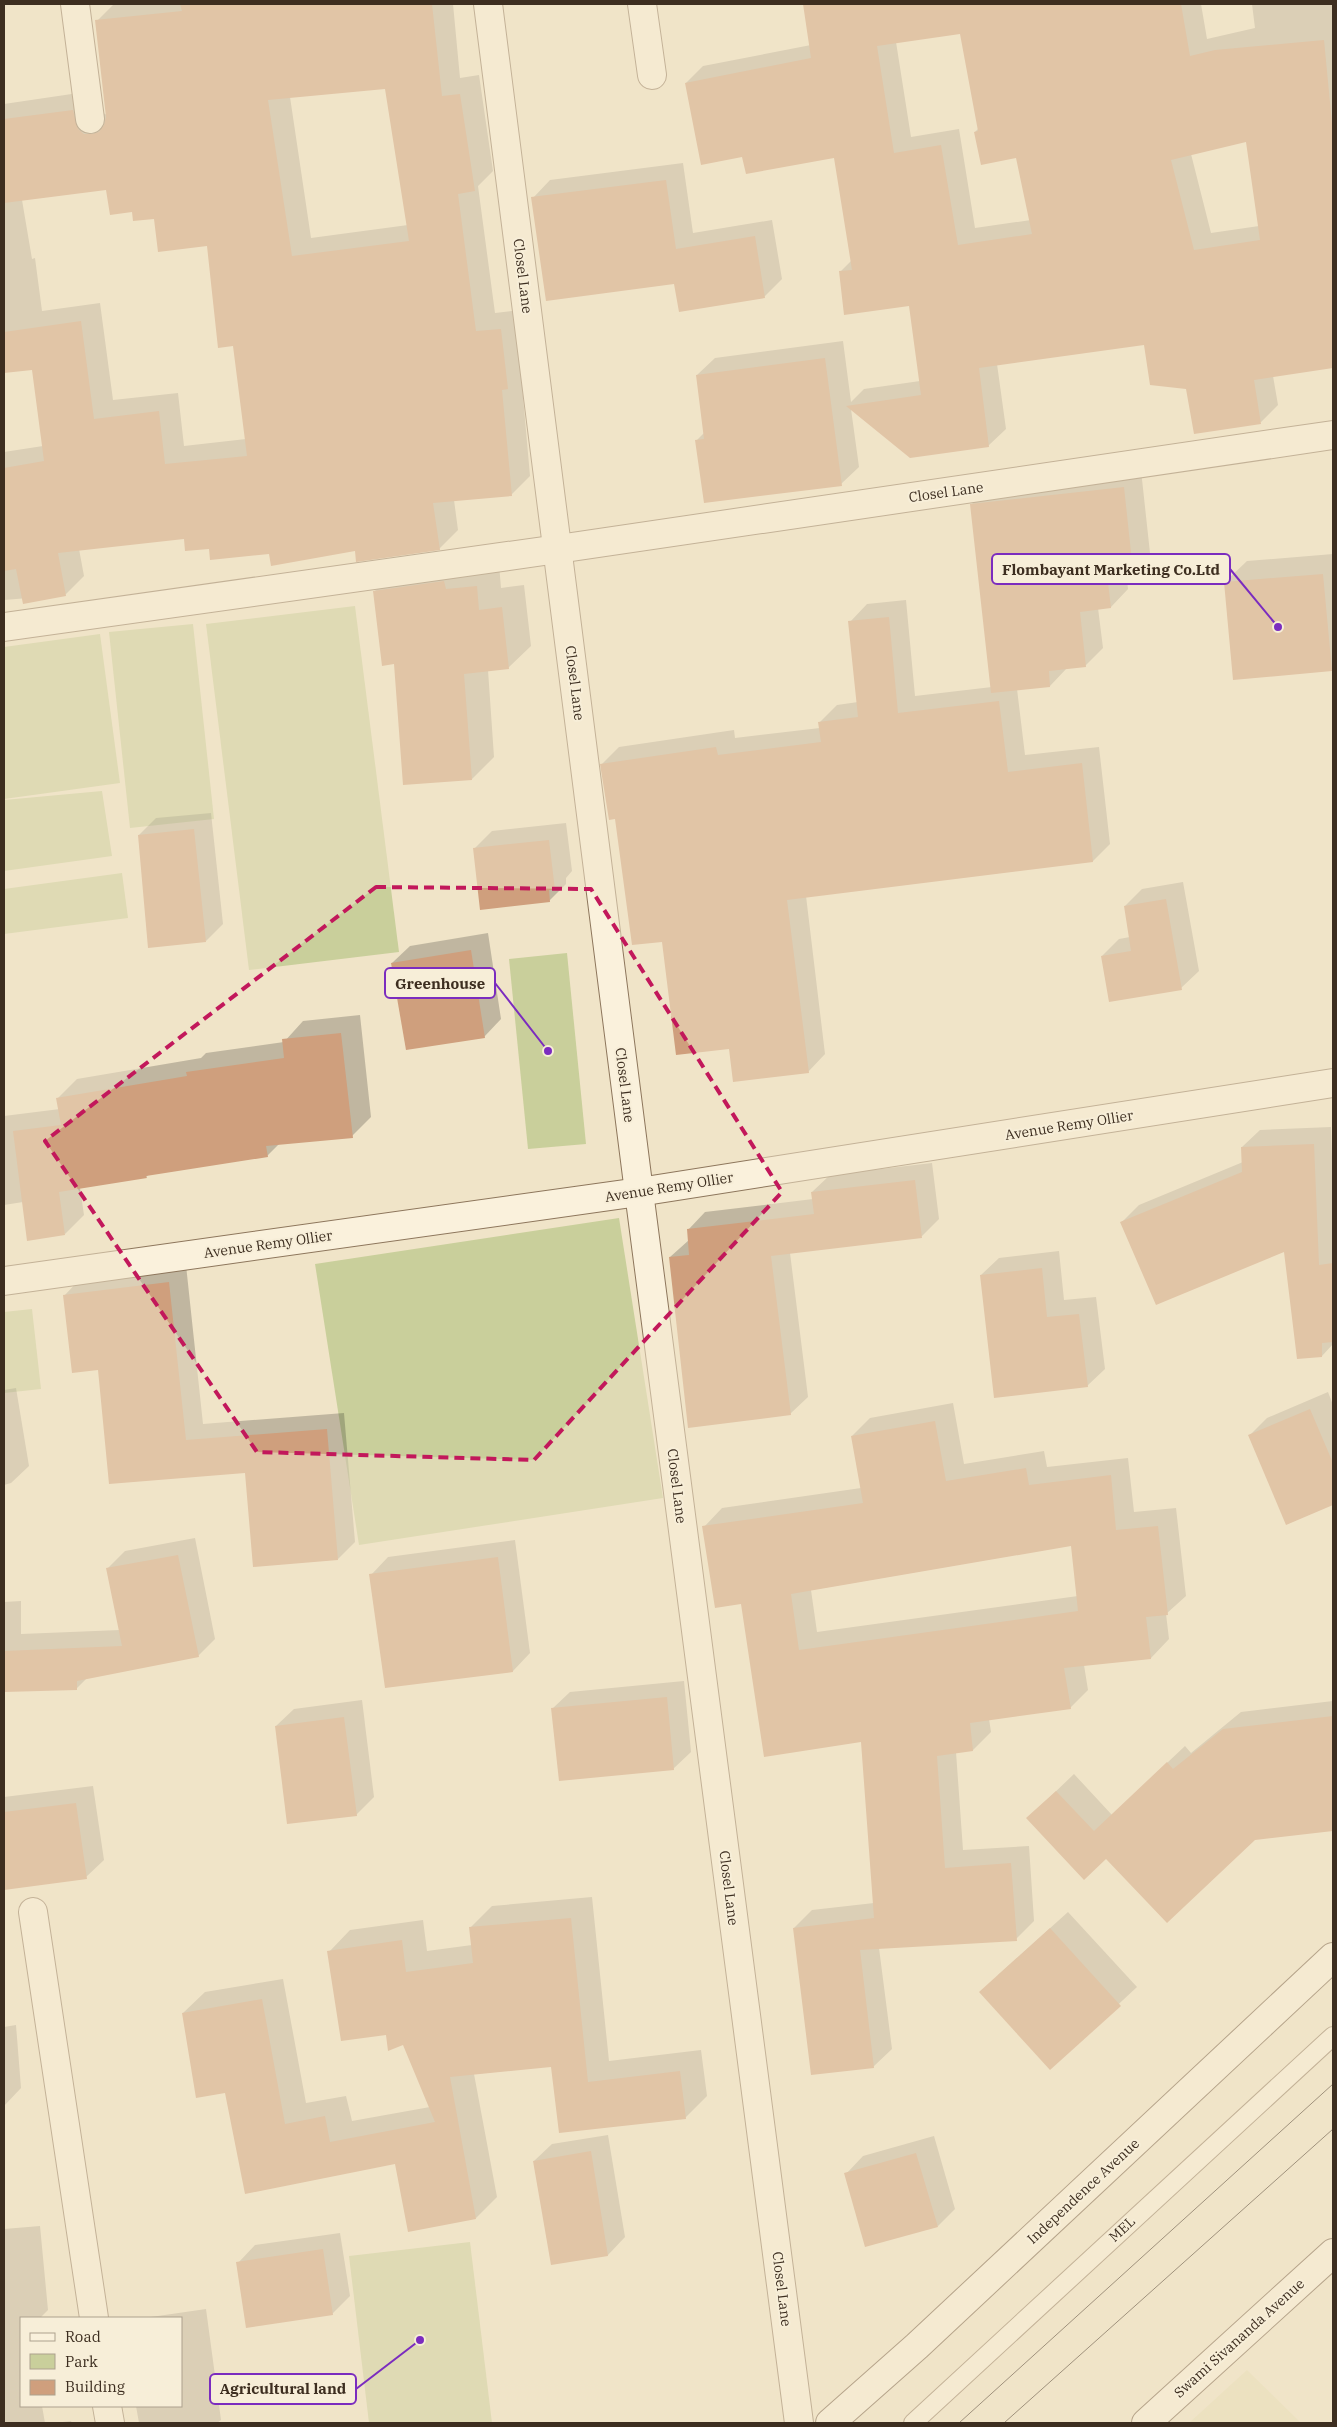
<svg xmlns="http://www.w3.org/2000/svg" width="1337" height="2427" font-family="'IBM Plex Serif',serif">
<style>
.farmland{fill:#e6deb5}
.green{fill:#c9cf9b}
.shadow{fill:#0003;fill-rule:evenodd}
.building{fill:#cf9f7d;fill-rule:evenodd}
.lines{fill:none;stroke-linecap:round;stroke-linejoin:round}
.lane-casing{stroke:#8d765c;stroke-width:20}
.street-casing{stroke:#8d765c;stroke-width:30}
.secondary-casing{stroke:#6f573f;stroke-width:30}
.lane{stroke:#faf1dc;stroke-width:18}
.street{stroke:#faf1dc;stroke-width:28}
.secondary{stroke:#faf1dc;stroke-width:28}
.tram{stroke:#3d2e20;stroke-width:1}
.marked{fill:none;stroke:#c2185b;stroke-width:4;stroke-dasharray:10 6;stroke-linejoin:round}
.labels{text-anchor:middle;stroke-width:4;stroke-linejoin:round;paint-order:stroke}
.street-label{font-size:14px;fill:#3d2e20;stroke:#f7eed8}
.leader{fill:none;stroke:#7b2cbf;stroke-width:2}
.callout-dot{fill:#7b2cbf;stroke:#f7eed8;stroke-width:2}
.callout{fill:#f7eed8;stroke:#7b2cbf;stroke-width:2}
.callout-label{font-size:15px;text-anchor:middle;font-weight:bold;fill:#3d2e20}
</style>
<rect width="100%" height="100%" fill="#f0e4c8"/>
<path class="farmland" d="M 1247,2370 L 1301,2423 L 1189,2423 Z"/>
<g class="green">
<path d="M 355,606 L 399,952 L 249,970 L 206,624 Z"/>
<path d="M 193,624 L 214,819 L 130,828 L 109,632 Z"/>
<path d="M 100,634 L 120,783 L 4,799 L 4,647 Z"/>
<path d="M 102,791 L 112,856 L 4,871 L 4,800 Z"/>
<path d="M 122,873 L 128,918 L 4,934 L 4,889 Z"/>
<path d="M 567,953 L 586,1144 L 528,1149 L 509,959 Z"/>
<path d="M 619,1218 L 663,1498 L 359,1545 L 315,1264 Z"/>
<path d="M 32,1309 L 41,1389 L 4,1393 L 4,1312 Z"/>
<path d="M 470,2242 L 492,2423 L 369,2423 L 349,2256 Z"/>
</g>
<g class="shadow">
<path d="M 114,4 L 453,4 L 460,78 L 479,75 L 493,171 L 478,186 L 495,313 L 519,310 L 526,369 L 521,374 L 530,476 L 511,495 L 454,500 L 458,530 L 439,549 L 270,552 L 210,548 L 185,537 L 79,549 L 84,576 L 65,595 L 4,600 L 4,452 L 43,446 L 33,368 L 4,372 L 4,101 L 4,104 L 92,91 L 97,110 L 107,115 L 97,21 ZM 386,88 L 408,225 L 311,238 L 290,97 ZM 107,189 L 133,211 L 155,217 L 208,244 L 234,345 L 246,439 L 184,446 L 178,393 L 113,400 L 100,303 L 42,311 L 35,258 L 32,259 L 22,200 Z"/>
<path d="M 804,4 L 1201,4 L 1207,39 L 1255,28 L 1252,4 L 1333,4 L 1333,367 L 1273,376 L 1278,405 L 1261,422 L 1187,388 L 1145,343 L 997,364 L 1006,429 L 988,446 L 851,409 L 859,467 L 841,484 L 697,440 L 705,432 L 697,375 L 715,358 L 843,341 L 851,402 L 864,389 L 920,381 L 910,305 L 840,272 L 852,260 L 835,156 L 743,155 L 686,83 L 703,66 L 811,45 ZM 961,33 L 979,128 L 975,132 L 1017,156 L 1031,220 L 975,228 L 959,129 L 911,137 L 896,42 ZM 1247,140 L 1259,226 L 1211,233 L 1191,154 Z"/>
<path d="M 683,163 L 693,233 L 772,220 L 782,279 L 764,297 L 675,283 L 533,198 L 550,180 Z"/>
<path d="M 1141,470 L 1150,553 L 1133,570 L 1126,571 L 1128,589 L 1111,607 L 1098,608 L 1103,648 L 1085,666 L 1067,668 L 1050,686 L 1017,689 L 1025,755 L 1099,747 L 1110,844 L 1093,861 L 806,896 L 825,1054 L 808,1072 L 730,1048 L 663,940 L 616,817 L 602,764 L 619,747 L 734,730 L 735,738 L 820,728 L 820,722 L 837,705 L 858,702 L 850,622 L 867,604 L 906,600 L 915,696 L 992,687 L 971,505 L 989,487 Z"/>
<path d="M 1333,554 L 1333,668 L 1331,670 L 1225,582 L 1247,561 Z"/>
<path d="M 499,564 L 501,588 L 524,585 L 531,646 L 508,668 L 488,670 L 494,757 L 472,779 L 395,663 L 375,591 L 397,569 Z"/>
<path d="M 211,813 L 223,924 L 206,941 L 139,835 L 156,818 Z"/>
<path d="M 566,823 L 572,871 L 566,878 L 566,884 L 549,901 L 474,849 L 492,831 Z"/>
<path d="M 1183,882 L 1199,971 L 1181,988 L 1102,956 L 1119,939 L 1130,937 L 1125,906 L 1142,889 Z"/>
<path d="M 488,933 L 501,1019 L 484,1037 L 392,963 L 410,946 Z"/>
<path d="M 360,1015 L 371,1117 L 352,1136 L 280,1143 L 267,1156 L 149,1174 L 146,1177 L 80,1188 L 84,1215 L 65,1234 L 23,1202 L 4,1205 L 4,1116 L 60,1109 L 58,1098 L 77,1079 L 201,1058 L 206,1053 L 284,1042 L 303,1021 Z"/>
<path d="M 1331,1127 L 1333,1188 L 1333,1344 L 1322,1356 L 1285,1250 L 1122,1222 L 1139,1205 L 1243,1162 L 1242,1147 L 1260,1130 Z"/>
<path d="M 932,1163 L 939,1219 L 922,1236 L 790,1253 L 808,1397 L 790,1414 L 670,1257 L 689,1240 L 688,1230 L 705,1212 L 813,1199 L 812,1192 L 830,1175 Z"/>
<path d="M 1059,1251 L 1064,1300 L 1096,1297 L 1105,1369 L 1087,1386 L 981,1275 L 999,1258 Z"/>
<path d="M 186,1265 L 203,1424 L 344,1413 L 355,1542 L 338,1559 L 246,1472 L 110,1483 L 100,1369 L 64,1296 L 81,1278 Z"/>
<path d="M 16,1388 L 29,1466 L 11,1483 L 4,1485 L 4,1390 Z"/>
<path d="M 1328,1392 L 1333,1405 L 1333,1504 L 1287,1524 L 1249,1436 L 1267,1418 Z"/>
<path d="M 953,1403 L 964,1464 L 1044,1451 L 1047,1467 L 1128,1458 L 1134,1512 L 1176,1508 L 1186,1596 L 1166,1614 L 1169,1639 L 1151,1658 L 1084,1665 L 1088,1690 L 1070,1708 L 989,1719 L 991,1732 L 973,1750 L 956,1752 L 963,1850 L 1029,1846 L 1034,1921 L 1016,1939 L 879,1948 L 892,2049 L 873,2067 L 794,1928 L 812,1910 L 874,1903 L 863,1741 L 742,1603 L 704,1527 L 722,1508 L 861,1488 L 852,1436 L 870,1418 ZM 1072,1545 L 1078,1596 L 817,1632 L 811,1590 Z"/>
<path d="M 195,1538 L 215,1639 L 198,1656 L 88,1677 L 77,1688 L 4,1690 L 4,1602 L 21,1601 L 21,1634 L 120,1630 L 107,1569 L 125,1551 Z"/>
<path d="M 515,1540 L 530,1653 L 513,1671 L 386,1687 L 371,1575 L 388,1557 Z"/>
<path d="M 684,1681 L 691,1752 L 673,1769 L 552,1709 L 570,1692 Z"/>
<path d="M 362,1700 L 374,1797 L 356,1815 L 276,1726 L 294,1709 Z"/>
<path d="M 1333,1701 L 1333,1830 L 1106,1857 L 1028,1818 L 1074,1774 L 1112,1815 L 1185,1746 L 1191,1753 L 1241,1712 Z"/>
<path d="M 93,1786 L 104,1860 L 86,1877 L 4,1889 L 4,1797 Z"/>
<path d="M 592,1897 L 609,2061 L 701,2050 L 707,2096 L 685,2118 L 560,2132 L 552,2066 L 474,2074 L 497,2197 L 476,2218 L 396,2163 L 246,2193 L 226,2092 L 183,2013 L 205,1992 L 283,1979 L 306,2103 L 346,2096 L 352,2121 L 430,2107 L 404,2043 L 387,2034 L 329,1952 L 350,1930 L 423,1920 L 427,1951 L 472,1945 L 470,1928 L 492,1906 Z"/>
<path d="M 1068,1912 L 1137,1987 L 1050,2068 L 998,1975 Z"/>
<path d="M 16,2025 L 21,2088 L 4,2106 L 4,2027 Z"/>
<path d="M 608,2135 L 625,2237 L 608,2255 L 552,2264 L 534,2161 L 552,2144 Z"/>
<path d="M 934,2136 L 955,2209 L 938,2226 L 846,2174 L 863,2156 Z"/>
<path d="M 40,2226 L 48,2310 L 40,2318 L 21,2318 L 21,2406 L 42,2406 L 45,2423 L 4,2423 L 4,2229 Z"/>
<path d="M 340,2233 L 350,2296 L 332,2314 L 238,2263 L 255,2245 Z"/>
<path d="M 206,2309 L 221,2420 L 217,2423 L 139,2423 L 136,2406 L 181,2406 L 181,2318 L 144,2318 Z"/>
<path d="M 71,2421 L 72,2423 L 54,2423 Z"/>
</g>
<g class="building">
<path d="M 180,4 L 432,4 L 442,96 L 460,94 L 475,191 L 458,194 L 476,331 L 501,329 L 508,389 L 502,390 L 512,496 L 433,503 L 440,550 L 356,562 L 355,551 L 271,566 L 269,554 L 210,560 L 209,549 L 185,551 L 184,539 L 58,553 L 66,596 L 23,604 L 16,569 L 4,571 L 4,468 L 44,461 L 32,370 L 4,373 L 4,332 L 81,321 L 94,419 L 159,411 L 165,464 L 247,456 L 233,346 L 218,348 L 207,246 L 158,252 L 154,219 L 133,221 L 132,212 L 110,215 L 106,190 L 4,203 L 4,119 L 73,110 L 78,129 L 84,134 L 92,134 L 99,132 L 104,125 L 106,117 L 95,20 L 182,11 ZM 385,89 L 409,241 L 292,256 L 268,100 Z"/>
<path d="M 803,4 L 1181,4 L 1190,56 L 1215,50 L 1324,40 L 1333,134 L 1333,368 L 1254,380 L 1261,424 L 1194,434 L 1186,389 L 1150,385 L 1144,345 L 979,368 L 989,447 L 910,458 L 846,406 L 921,395 L 909,306 L 844,315 L 839,271 L 852,270 L 834,158 L 746,174 L 742,157 L 701,165 L 685,83 L 811,58 ZM 960,34 L 978,131 L 974,132 L 981,165 L 1016,158 L 1032,234 L 958,245 L 941,145 L 894,153 L 877,46 ZM 1246,142 L 1260,240 L 1194,250 L 1171,160 Z"/>
<path d="M 666,180 L 676,249 L 755,236 L 765,298 L 679,312 L 674,284 L 546,301 L 531,197 Z"/>
<path d="M 825,358 L 842,486 L 704,503 L 695,440 L 704,439 L 696,375 Z"/>
<path d="M 1124,487 L 1133,571 L 1107,574 L 1111,608 L 1080,612 L 1086,667 L 1049,671 L 1050,687 L 991,693 L 970,504 Z"/>
<path d="M 1323,574 L 1332,671 L 1233,680 L 1224,582 Z"/>
<path d="M 444,581 L 446,589 L 477,586 L 479,610 L 502,607 L 509,669 L 464,674 L 472,780 L 403,785 L 394,664 L 382,666 L 373,591 Z"/>
<path d="M 889,617 L 898,713 L 999,701 L 1008,772 L 1082,763 L 1093,862 L 787,900 L 809,1073 L 733,1082 L 729,1049 L 676,1055 L 662,942 L 632,945 L 615,819 L 609,820 L 600,764 L 716,747 L 718,755 L 821,742 L 818,722 L 858,717 L 848,621 Z"/>
<path d="M 194,829 L 206,942 L 148,948 L 138,835 Z"/>
<path d="M 549,840 L 555,890 L 549,890 L 550,902 L 480,910 L 473,848 Z"/>
<path d="M 1166,899 L 1182,990 L 1109,1002 L 1101,956 L 1131,951 L 1124,906 Z"/>
<path d="M 471,950 L 485,1038 L 406,1050 L 391,963 Z"/>
<path d="M 341,1033 L 353,1138 L 266,1146 L 268,1157 L 146,1176 L 147,1178 L 59,1192 L 65,1235 L 27,1241 L 13,1131 L 61,1125 L 56,1098 L 187,1076 L 186,1072 L 284,1058 L 282,1039 Z"/>
<path d="M 1314,1144 L 1319,1265 L 1333,1263 L 1333,1342 L 1322,1343 L 1322,1357 L 1297,1359 L 1284,1252 L 1156,1305 L 1120,1222 L 1242,1172 L 1241,1147 Z"/>
<path d="M 915,1180 L 922,1238 L 771,1256 L 791,1415 L 688,1428 L 669,1257 L 689,1255 L 687,1229 L 814,1214 L 811,1192 Z"/>
<path d="M 1042,1268 L 1047,1317 L 1079,1314 L 1088,1387 L 994,1398 L 980,1275 Z"/>
<path d="M 169,1282 L 186,1440 L 327,1429 L 338,1560 L 253,1567 L 245,1473 L 109,1484 L 98,1370 L 72,1373 L 63,1295 Z"/>
<path d="M 1310,1409 L 1333,1463 L 1333,1505 L 1286,1525 L 1248,1435 Z"/>
<path d="M 935,1421 L 946,1481 L 1026,1468 L 1029,1485 L 1111,1475 L 1116,1530 L 1158,1526 L 1168,1615 L 1146,1617 L 1151,1659 L 1064,1668 L 1071,1709 L 970,1723 L 973,1751 L 937,1756 L 945,1868 L 1011,1863 L 1017,1941 L 860,1950 L 874,2068 L 811,2075 L 793,1928 L 874,1918 L 861,1742 L 764,1757 L 741,1604 L 715,1608 L 702,1526 L 863,1503 L 851,1436 ZM 1071,1546 L 1078,1611 L 799,1650 L 791,1594 Z"/>
<path d="M 178,1555 L 199,1657 L 77,1681 L 77,1690 L 4,1692 L 4,1651 L 122,1646 L 106,1568 Z"/>
<path d="M 498,1557 L 513,1672 L 385,1688 L 369,1574 Z"/>
<path d="M 667,1697 L 674,1770 L 559,1781 L 551,1708 Z"/>
<path d="M 1333,1716 L 1333,1831 L 1255,1840 L 1167,1923 L 1106,1859 L 1084,1880 L 1026,1818 L 1056,1791 L 1094,1831 L 1167,1762 L 1173,1769 L 1223,1729 Z"/>
<path d="M 344,1717 L 357,1816 L 287,1824 L 275,1726 Z"/>
<path d="M 76,1803 L 87,1879 L 4,1890 L 4,1812 Z"/>
<path d="M 571,1918 L 588,2082 L 680,2071 L 686,2119 L 559,2133 L 551,2067 L 450,2077 L 476,2219 L 408,2232 L 395,2164 L 245,2194 L 225,2093 L 196,2098 L 182,2013 L 262,1999 L 285,2124 L 325,2116 L 330,2142 L 435,2122 L 403,2045 L 388,2051 L 386,2035 L 341,2041 L 327,1951 L 402,1940 L 406,1972 L 473,1963 L 469,1927 Z"/>
<path d="M 1050,1928 L 1121,2006 L 1050,2070 L 979,1992 Z"/>
<path d="M 591,2151 L 608,2256 L 551,2265 L 533,2161 Z"/>
<path d="M 916,2153 L 938,2227 L 865,2247 L 844,2173 Z"/>
<path d="M 323,2249 L 333,2315 L 246,2328 L 236,2262 Z"/>
</g>
<g class="lines">
<defs>
<path id="lane" d="M 913,2423 L 1333,2036"/>
<g id="street">
<path d="M 75,4 L 90,119"/>
<path d="M 488,4 L 639,1192 L 799,2423"/>
<path d="M 642,4 L 652,75"/>
<path d="M 4,627 L 558,549 L 1333,435"/>
<path d="M 4,1281 L 639,1192 L 1333,1083"/>
<path d="M 33,1912 L 94,2318"/>
<path d="M 107,2406 L 110,2423"/>
</g>
<g id="secondary">
<path d="M 830,2423 L 917,2346 L 1333,1957"/>
<path d="M 1146,2423 L 1333,2253"/>
</g>
</defs>
<use href="#lane" class="lane-casing"/>
<use href="#street" class="street-casing"/>
<use href="#secondary" class="secondary-casing"/>
<use href="#lane" class="lane"/>
<use href="#street" class="street"/>
<use href="#secondary" class="secondary"/>
<g class="tram">
<path d="M 959,2423 L 1333,2084"/>
<path d="M 1004,2423 L 1333,2129"/>
</g>
</g>
<path d="M0 0H1337V2427H0ZM 376,887 L 591,889 L 782,1192 L 534,1460 L 257,1452 L 45,1141 Z" fill="#f0e4c8" fill-opacity=".55" fill-rule="evenodd"/>
<path class="marked" d="M 376,887 L 591,889 L 782,1192 L 534,1460 L 257,1452 L 45,1141 Z"/>
<g class="labels">
<g class="street-label">
<text transform="translate(523 276) rotate(83)" y="5">Closel Lane</text>
<text transform="translate(946 492) rotate(-8)" y="5">Closel Lane</text>
<text transform="translate(575 683) rotate(83)" y="5">Closel Lane</text>
<text transform="translate(625 1085) rotate(83)" y="5">Closel Lane</text>
<text transform="translate(1069 1125) rotate(-9)" y="5">Avenue Remy Ollier</text>
<text transform="translate(669 1187) rotate(-9)" y="5">Avenue Remy Ollier</text>
<text transform="translate(268 1244) rotate(-8)" y="5">Avenue Remy Ollier</text>
<text transform="translate(677 1486) rotate(83)" y="5">Closel Lane</text>
<text transform="translate(729 1888) rotate(83)" y="5">Closel Lane</text>
<text transform="translate(1083 2191) rotate(-43)" y="5">Independence Avenue</text>
<text transform="translate(1122 2229) rotate(-43)" y="5">MEL</text>
<text transform="translate(782 2289) rotate(83)" y="5">Closel Lane</text>
<text transform="translate(1239 2338) rotate(-42)" y="5">Swami Sivananda Avenue</text>
</g>
</g>
<path class="leader" d="M1278 627L1230 569M548 1051L495 983M420 2340L356 2389"/>
<g class="callout-dot">
<circle cx="1278" cy="627" r="5"/>
<circle cx="548" cy="1051" r="5"/>
<circle cx="420" cy="2340" r="5"/>
</g>
<g class="callout">
<rect x="992" y="554" width="238" height="30" rx="5"/>
<rect x="385" y="968" width="110" height="30" rx="5"/>
<rect x="210" y="2374" width="146" height="30" rx="5"/>
</g>
<g class="callout-label">
<text x="1111" y="575">Flombayant Marketing Co.Ltd</text>
<text x="440" y="989">Greenhouse</text>
<text x="283" y="2394">Agricultural land</text>
</g>
<rect width="1337" height="2427" fill="none" stroke="#3d2e20" stroke-width="10"/>
<rect x="20" y="2317" width="162" height="90" fill="#f7eed8" stroke="#ada18e"/>
<rect x="30" y="2333" width="25" height="8" fill="#faf1dc" stroke="#ada18e"/>
<text x="65" y="2342" font-size="15" fill="#3d2e20">Road</text>
<rect x="30" y="2354" width="25" height="15" fill="#c9cf9b" stroke="#ada18e"/>
<text x="65" y="2367" font-size="15" fill="#3d2e20">Park</text>
<rect x="30" y="2380" width="25" height="15" fill="#cf9f7d" stroke="#ada18e"/>
<text x="65" y="2392" font-size="15" fill="#3d2e20">Building</text>
</svg>
